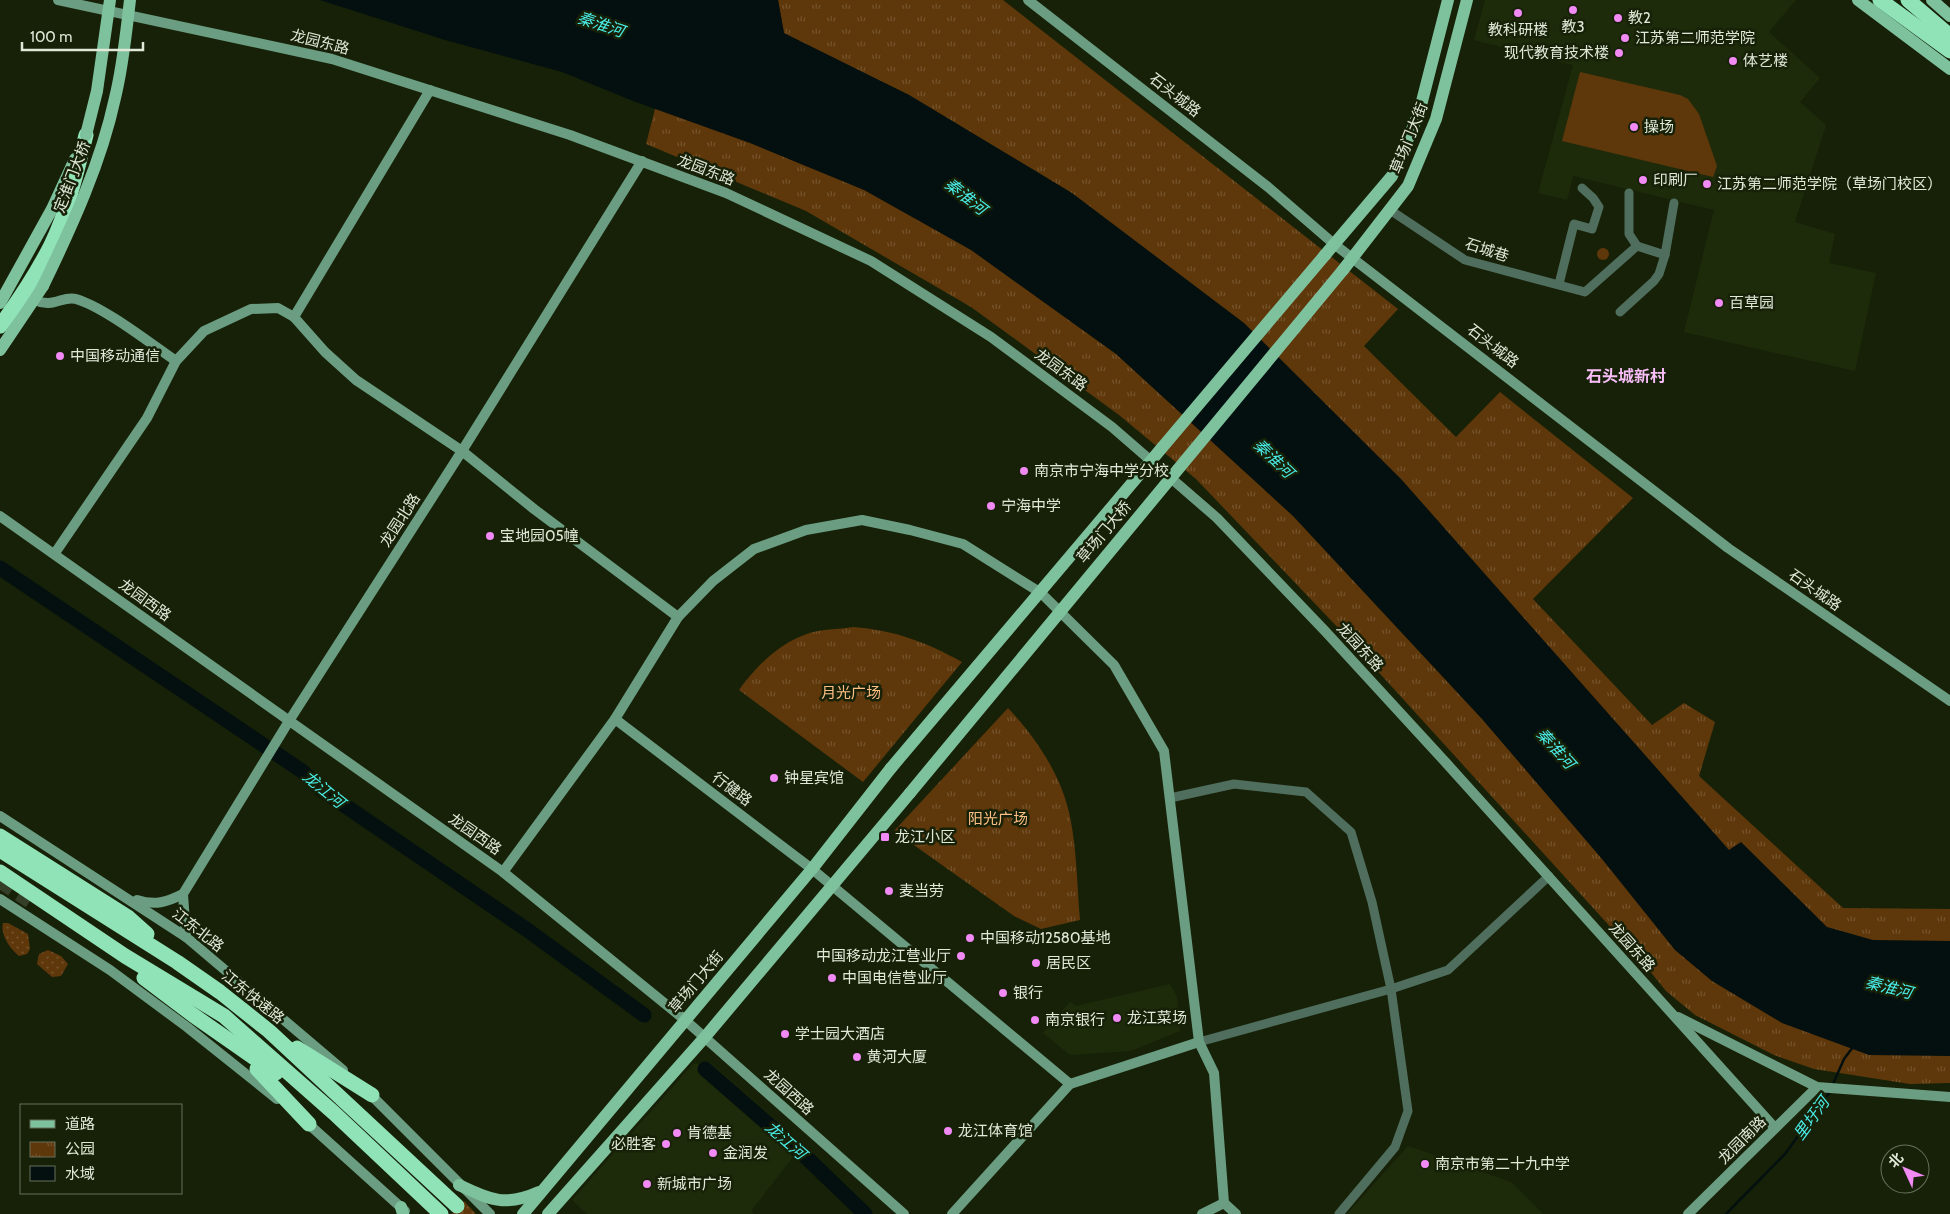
<svg xmlns="http://www.w3.org/2000/svg" width="1950" height="1214" font-family="Cabin,'Noto Sans SC',sans-serif">
<style>
.built{fill:#1e2b0a}
.grass{fill:url(#grass-dots)}
.park{fill:url(#park-tufts);fill-rule:evenodd}
.garden{fill:#5e370a}
.water{fill:#03100f}
.lines{fill:none;stroke-linecap:round;stroke-linejoin:round}
.stream{stroke:#03100f;stroke-width:2.5}
.river{stroke:#03100f;stroke-width:15}
.highway-tunnel{stroke:#353f27;stroke-width:15;stroke-dasharray:15 8;stroke-linecap:butt}
.street{stroke:#4f6e5d;stroke-width:9}
.secondary{stroke:#6a9d81;stroke-width:10}
.primary{stroke:#7ec19d;stroke-width:12}
.highway{stroke:#90e3b7;stroke-width:15}
.primary-bridge{stroke:#7ec19d;stroke-width:12}
.poi-dot{fill:#f18af4;stroke:#172108;stroke-width:2}
.labels{text-anchor:middle;stroke-width:5;stroke-linejoin:round;paint-order:stroke}
.poi-label{font-size:15px;fill:#e0e8d8;stroke:#172108;text-anchor:start}
.street-label{font-size:15px;fill:#e0e8d8;stroke:#172108}
.park-label{font-size:15px;fill:#ffbf84;stroke:#172108}
.water-label{font-size:16px;font-style:italic;fill:#49ede8;stroke:#172108}
.neighbourhood-label{font-size:16px;font-weight:bold;fill:#f8bef8;stroke:#172108}
</style>
<defs>
<pattern id="grass-dots" width="8" height="8" patternUnits="userSpaceOnUse" patternTransform="scale(1.25)"><rect width="8" height="8" fill="#5e370a"/><path d="M2 2h.1M6 6h.1" fill="none" stroke="#75542d" stroke-width="1.8" stroke-linecap="round"/></pattern>
<pattern id="park-tufts" width="24" height="20" patternUnits="userSpaceOnUse" patternTransform="scale(1.25)"><rect width="24" height="20" fill="#5e370a"/><path d="M3 7l-1-3M5 7V3M7 7l1-3M15 17l-1-3M17 17v-4M19 17l1-3" fill="none" stroke="#75542d"/></pattern>
</defs>
<rect width="100%" height="100%" fill="#172108"/>
<g class="built">
<path d="M 1485,0 L 1796,0 L 1769,32 L 1820,78 L 1800,102 L 1826,125 L 1795,222 L 1835,234 L 1829,263 L 1876,273 L 1855,371 L 1684,332 L 1714,210 L 1573,176 L 1567,200 L 1538,193 L 1573,65 L 1474,40 Z"/>
<path d="M 1170,984 L 1177,997 L 1180,1031 L 1131,1051 L 1070,1055 L 1043,1033 L 1070,1002 L 1076,1006 Z"/>
<path d="M 711,1063 L 803,1144 L 751,1211 L 754,1214 L 587,1214 L 572,1200 L 693,1064 Z"/>
<path d="M 1408,1146 L 1511,1182 L 1543,1214 L 1347,1214 Z"/>
</g>
<g class="grass">
<path d="M 3,923 L 8,923 L 28,934 L 30,949 L 27,954 L 19,956 C 10,949 0,934 3,923 Z"/>
<path d="M 48,950 L 61,956 L 68,964 L 61,976 L 52,977 L 37,964 L 39,954 Z"/>
<path d="M 464,1201 L 476,1214 L 452,1214 Z"/>
</g>
<g class="park">
<path d="M 778,0 L 1003,0 L 1398,309 L 1364,346 L 1456,437 L 1500,392 L 1633,498 L 1533,599 L 1652,725 L 1684,703 L 1715,722 L 1699,776 L 1843,908 L 1950,909 L 1950,1083 L 1910,1084 L 1814,1069 L 1774,1055 L 1695,1015 L 1666,991 L 1645,965 L 1343,633 L 1196,479 L 1119,415 L 971,307 L 806,211 L 646,144 L 655,109 L 784,33 ZM 796,40 L 909,95 L 1055,183 Z"/>
<path d="M 853,627 C 894,630 926,642 962,662 L 863,782 L 739,690 C 757,664 786,637 818,631 C 830,629 841,629 853,627 Z"/>
<path d="M 1008,708 C 1036,738 1062,776 1070,817 C 1077,850 1077,886 1080,920 L 1041,929 L 1014,916 L 894,831 Z"/>
</g>
<g class="garden">
<path d="M 1580,72 L 1680,95 L 1688,99 L 1699,114 L 1717,166 L 1713,177 L 1562,141 Z"/>
<circle cx="1603" cy="254" r="6"/>
</g>
<path class="water" d="M 320,0 L 778,0 L 784,33 L 909,95 L 1072,193 L 1244,323 L 1401,479 L 1729,850 L 1741,842 L 1827,927 L 1873,940 L 1950,941 L 1950,1056 L 1869,1055 L 1782,1023 L 1712,981 L 1675,950 L 1602,859 L 1482,719 L 1293,516 L 1116,354 L 971,250 L 864,190 L 750,143 L 633,101 L 562,72 L 445,40 Z"/>
<g class="lines">
<g class="stream">
<path d="M 1833,1084 L 1844,1059 L 1853,1047"/>
<path d="M 1726,1214 L 1785,1154 L 1830,1092"/>
</g>
<g class="river">
<path d="M 0,568 L 302,771 L 322,790 L 526,929 L 644,1015"/>
<path d="M 705,1069 L 808,1159 L 865,1214"/>
</g>
<path class="highway-tunnel" d="M 0,881 L 30,901"/>
<g class="street">
<path d="M 1390,210 L 1465,260 L 1585,292 L 1637,246 L 1629,234 L 1629,193"/>
<path d="M 1637,246 L 1665,255 L 1674,203"/>
<path d="M 1559,284 L 1574,224 L 1592,229 L 1599,207 L 1593,198 L 1582,188"/>
<path d="M 1620,312 L 1654,281 L 1659,274 L 1665,255"/>
<path d="M 1170,798 L 1234,784 L 1306,792 L 1351,832 L 1372,902 L 1391,989 L 1408,1111 L 1395,1147 L 1339,1214"/>
<path d="M 1199,1042 L 1391,989 L 1448,970 L 1549,876"/>
</g>
<g class="secondary">
<path d="M 58,0 L 332,59 L 570,135 L 726,193 L 871,261 L 991,337 L 1112,427 L 1217,518 L 1325,631 L 1448,765 L 1775,1128"/>
<path d="M 1028,0 L 1268,187 L 1334,244 L 1728,548 L 1950,701"/>
<path d="M 35,300 C 53,309 63,295 76,299 C 104,307 151,344 176,361"/>
<path d="M 294,317 L 430,90"/>
<path d="M 0,516 L 503,872 L 685,1020 L 904,1214"/>
<path d="M 55,553 L 147,418 L 176,361 L 204,331 L 251,309 L 278,308 L 294,317 L 325,352 L 356,380 L 462,451 L 534,509 L 678,617"/>
<path d="M 615,719 L 812,869 L 1070,1084"/>
<path d="M 0,816 L 186,937 L 343,1070"/>
<path d="M 503,872 L 615,719 L 678,617 L 713,581 L 754,549 L 806,530 L 862,520 L 910,530 L 963,544 L 1041,593 L 1114,665 L 1164,751 L 1199,1042 L 1214,1073 L 1224,1203 L 1236,1214"/>
<path d="M 183,894 L 289,721 L 462,451 L 642,161"/>
<path d="M 183,894 L 186,937"/>
<path d="M 0,899 L 110,970 L 187,1027 L 277,1099"/>
<path d="M 137,900 C 155,906 167,902 183,894"/>
<path d="M 1678,1017 L 1817,1087 L 1950,1097"/>
<path d="M 367,1091 L 490,1214"/>
<path d="M 304,1120 L 405,1211"/>
<path d="M 952,1214 L 1070,1084 L 1199,1042"/>
<path d="M 1202,1214 L 1224,1203"/>
<path d="M 1688,1214 L 1817,1087"/>
</g>
<g class="primary">
<path d="M 1858,0 L 1950,69"/>
<path d="M 1932,0 L 1950,16"/>
<path d="M 1325,255 L 1392,176 L 1419,113 L 1448,0"/>
<path d="M 1343,270 L 1408,186 L 1436,119 L 1467,0"/>
<path d="M 0,303 L 52,209 L 75,159"/>
<path d="M 0,350 L 43,286"/>
<path d="M 459,1185 C 491,1200 505,1207 539,1192"/>
<path d="M 401,1207 L 403,1214"/>
<path d="M 523,1214 L 812,869 L 891,768"/>
<path d="M 548,1214 L 705,1037 L 910,793"/>
</g>
<g class="highway">
<path d="M 1880,0 L 1950,51"/>
<path d="M 1908,0 L 1950,36"/>
<path d="M 0,326 C 19,300 37,273 51,245 C 68,210 77,171 86,135"/>
<path d="M 0,836 L 128,917 L 147,934"/>
<path d="M 0,850 L 177,962 L 220,992 L 269,1031 L 457,1206"/>
<path d="M 0,872 L 125,956 L 224,1016 L 334,1113 L 441,1214"/>
<path d="M 144,978 L 193,1015 L 276,1073"/>
<path d="M 297,1048 L 372,1095"/>
<path d="M 257,1069 L 309,1124"/>
</g>
<g class="primary-bridge">
<path d="M 86,135 L 97,91 L 110,0"/>
<path d="M 43,286 C 72,226 101,163 115,98 C 123,66 126,33 130,0"/>
<path d="M 891,768 L 1325,255"/>
<path d="M 910,793 L 1343,270"/>
</g>
</g>
<g class="poi-dot">
<circle cx="1573" cy="10" r="5"/>
<circle cx="1518" cy="13" r="5"/>
<circle cx="1618" cy="18" r="5"/>
<circle cx="1625" cy="38" r="5"/>
<circle cx="1619" cy="53" r="5"/>
<circle cx="1733" cy="61" r="5"/>
<circle cx="1634" cy="127" r="5"/>
<circle cx="1643" cy="180" r="5"/>
<circle cx="1707" cy="184" r="5"/>
<circle cx="1719" cy="303" r="5"/>
<circle cx="60" cy="356" r="5"/>
<circle cx="1024" cy="471" r="5"/>
<circle cx="991" cy="506" r="5"/>
<circle cx="490" cy="536" r="5"/>
<circle cx="774" cy="778" r="5"/>
<rect x="880" y="832" width="10" height="10" rx="2.5"/>
<circle cx="889" cy="891" r="5"/>
<circle cx="970" cy="938" r="5"/>
<circle cx="961" cy="956" r="5"/>
<circle cx="1036" cy="963" r="5"/>
<circle cx="832" cy="978" r="5"/>
<circle cx="1003" cy="993" r="5"/>
<circle cx="1117" cy="1018" r="5"/>
<circle cx="1035" cy="1020" r="5"/>
<circle cx="785" cy="1034" r="5"/>
<circle cx="857" cy="1057" r="5"/>
<circle cx="948" cy="1131" r="5"/>
<circle cx="677" cy="1133" r="5"/>
<circle cx="666" cy="1144" r="5"/>
<circle cx="713" cy="1153" r="5"/>
<circle cx="1425" cy="1164" r="5"/>
<circle cx="647" cy="1184" r="5"/>
</g>
<g class="labels">
<g class="poi-label">
<text x="1628" y="23">教2</text>
<text x="1573" y="32" text-anchor="middle">教3</text>
<text x="1518" y="35" text-anchor="middle">教科研楼</text>
<text x="1635" y="43">江苏第二师范学院</text>
<text x="1609" y="58" text-anchor="end">现代教育技术楼</text>
<text x="1743" y="66">体艺楼</text>
<text x="1644" y="132">操场</text>
<text x="1653" y="185">印刷厂</text>
<text x="1717" y="189">江苏第二师范学院（草场门校区）</text>
<text x="1729" y="308">百草园</text>
<text x="70" y="361">中国移动通信</text>
<text x="1034" y="476">南京市宁海中学分校</text>
<text x="1001" y="511">宁海中学</text>
<text x="500" y="541">宝地园05幢</text>
<text x="784" y="783">钟星宾馆</text>
<text x="895" y="842">龙江小区</text>
<text x="899" y="896">麦当劳</text>
<text x="980" y="943">中国移动12580基地</text>
<text x="951" y="961" text-anchor="end">中国移动龙江营业厅</text>
<text x="1046" y="968">居民区</text>
<text x="842" y="983">中国电信营业厅</text>
<text x="1013" y="998">银行</text>
<text x="1127" y="1023">龙江菜场</text>
<text x="1045" y="1025">南京银行</text>
<text x="795" y="1039">学士园大酒店</text>
<text x="867" y="1062">黄河大厦</text>
<text x="958" y="1136">龙江体育馆</text>
<text x="687" y="1138">肯德基</text>
<text x="656" y="1149" text-anchor="end">必胜客</text>
<text x="723" y="1158">金润发</text>
<text x="1435" y="1169">南京市第二十九中学</text>
<text x="657" y="1189">新城市广场</text>
</g>
<g class="street-label">
<text transform="translate(320 42) rotate(14)" y="5">龙园东路</text>
<text transform="translate(1175 95) rotate(38)" y="5">石头城路</text>
<text transform="translate(1409 138) rotate(-68)" y="5">草场门大街</text>
<text transform="translate(706 170) rotate(21)" y="5">龙园东路</text>
<text transform="translate(72 177) rotate(-69)" y="5">定淮门大桥</text>
<text transform="translate(1487 250) rotate(18)" y="5">石城巷</text>
<text transform="translate(1493 346) rotate(38)" y="5">石头城路</text>
<text transform="translate(1061 370) rotate(36)" y="5">龙园东路</text>
<text transform="translate(400 520) rotate(-57)" y="5">龙园北路</text>
<text transform="translate(1104 532) rotate(-50)" y="5">草场门大桥</text>
<text transform="translate(1815 590) rotate(35)" y="5">石头城路</text>
<text transform="translate(145 600) rotate(36)" y="5">龙园西路</text>
<text transform="translate(1360 647) rotate(47)" y="5">龙园东路</text>
<text transform="translate(732 789) rotate(37)" y="5">行健路</text>
<text transform="translate(475 834) rotate(35)" y="5">龙园西路</text>
<text transform="translate(198 930) rotate(38)" y="5">江东北路</text>
<text transform="translate(1632 947) rotate(48)" y="5">龙园东路</text>
<text transform="translate(696 982) rotate(-50)" y="5">草场门大街</text>
<text transform="translate(253 997) rotate(39)" y="5">江东快速路</text>
<text transform="translate(789 1092) rotate(42)" y="5">龙园西路</text>
<text transform="translate(1742 1140) rotate(-45)" y="5">龙园南路</text>
</g>
<g class="park-label">
<text x="851" y="698">月光广场</text>
<text x="998" y="824">阳光广场</text>
</g>
<g class="water-label">
<text transform="translate(601 24) rotate(18)" y="6">秦淮河</text>
<text transform="translate(966 196) rotate(38)" y="6">秦淮河</text>
<text transform="translate(1274 458) rotate(44)" y="6">秦淮河</text>
<text transform="translate(1556 748) rotate(48)" y="6">秦淮河</text>
<text transform="translate(324 789) rotate(39)" y="6">龙江河</text>
<text transform="translate(1889 987) rotate(14)" y="6">秦淮河</text>
<text transform="translate(1811 1118) rotate(-54)" y="6">里圩河</text>
<text transform="translate(786 1140) rotate(41)" y="6">龙江河</text>
</g>
<g class="neighbourhood-label">
<text x="1626" y="382">石头城新村</text>
</g>
</g>
<rect x="20" y="1104" width="162" height="90" fill="#172108" stroke="#67715b"/>
<rect x="30" y="1120" width="25" height="8" fill="#7ec19d" stroke="#67715b"/>
<text x="65" y="1129" font-size="15" fill="#e0e8d8">道路</text>
<rect x="30" y="1142" width="25" height="15" fill="url(#park-tufts)" stroke="#67715b"/>
<text x="65" y="1154" font-size="15" fill="#e0e8d8">公园</text>
<rect x="30" y="1166" width="25" height="15" fill="#03100f" stroke="#67715b"/>
<text x="65" y="1179" font-size="15" fill="#e0e8d8">水域</text>
<g transform="translate(1905 1169) rotate(314)"><circle r="24" fill="#172108" stroke="#67715b"/>
<path d="M0-4L9 19L0 12L-9 19Z" fill="#f18af4"/>
<text y="-8" font-size="14" font-weight="bold" text-anchor="middle" fill="#e0e8d8">北</text>
</g>
<path d="M22 42v8h121v-8" fill="none" stroke="#e0e8d8" stroke-width="2.5"/>
<text x="30" y="42" font-size="15" fill="#e0e8d8" stroke="#172108" stroke-width="4" paint-order="stroke">100 m</text>
</svg>
